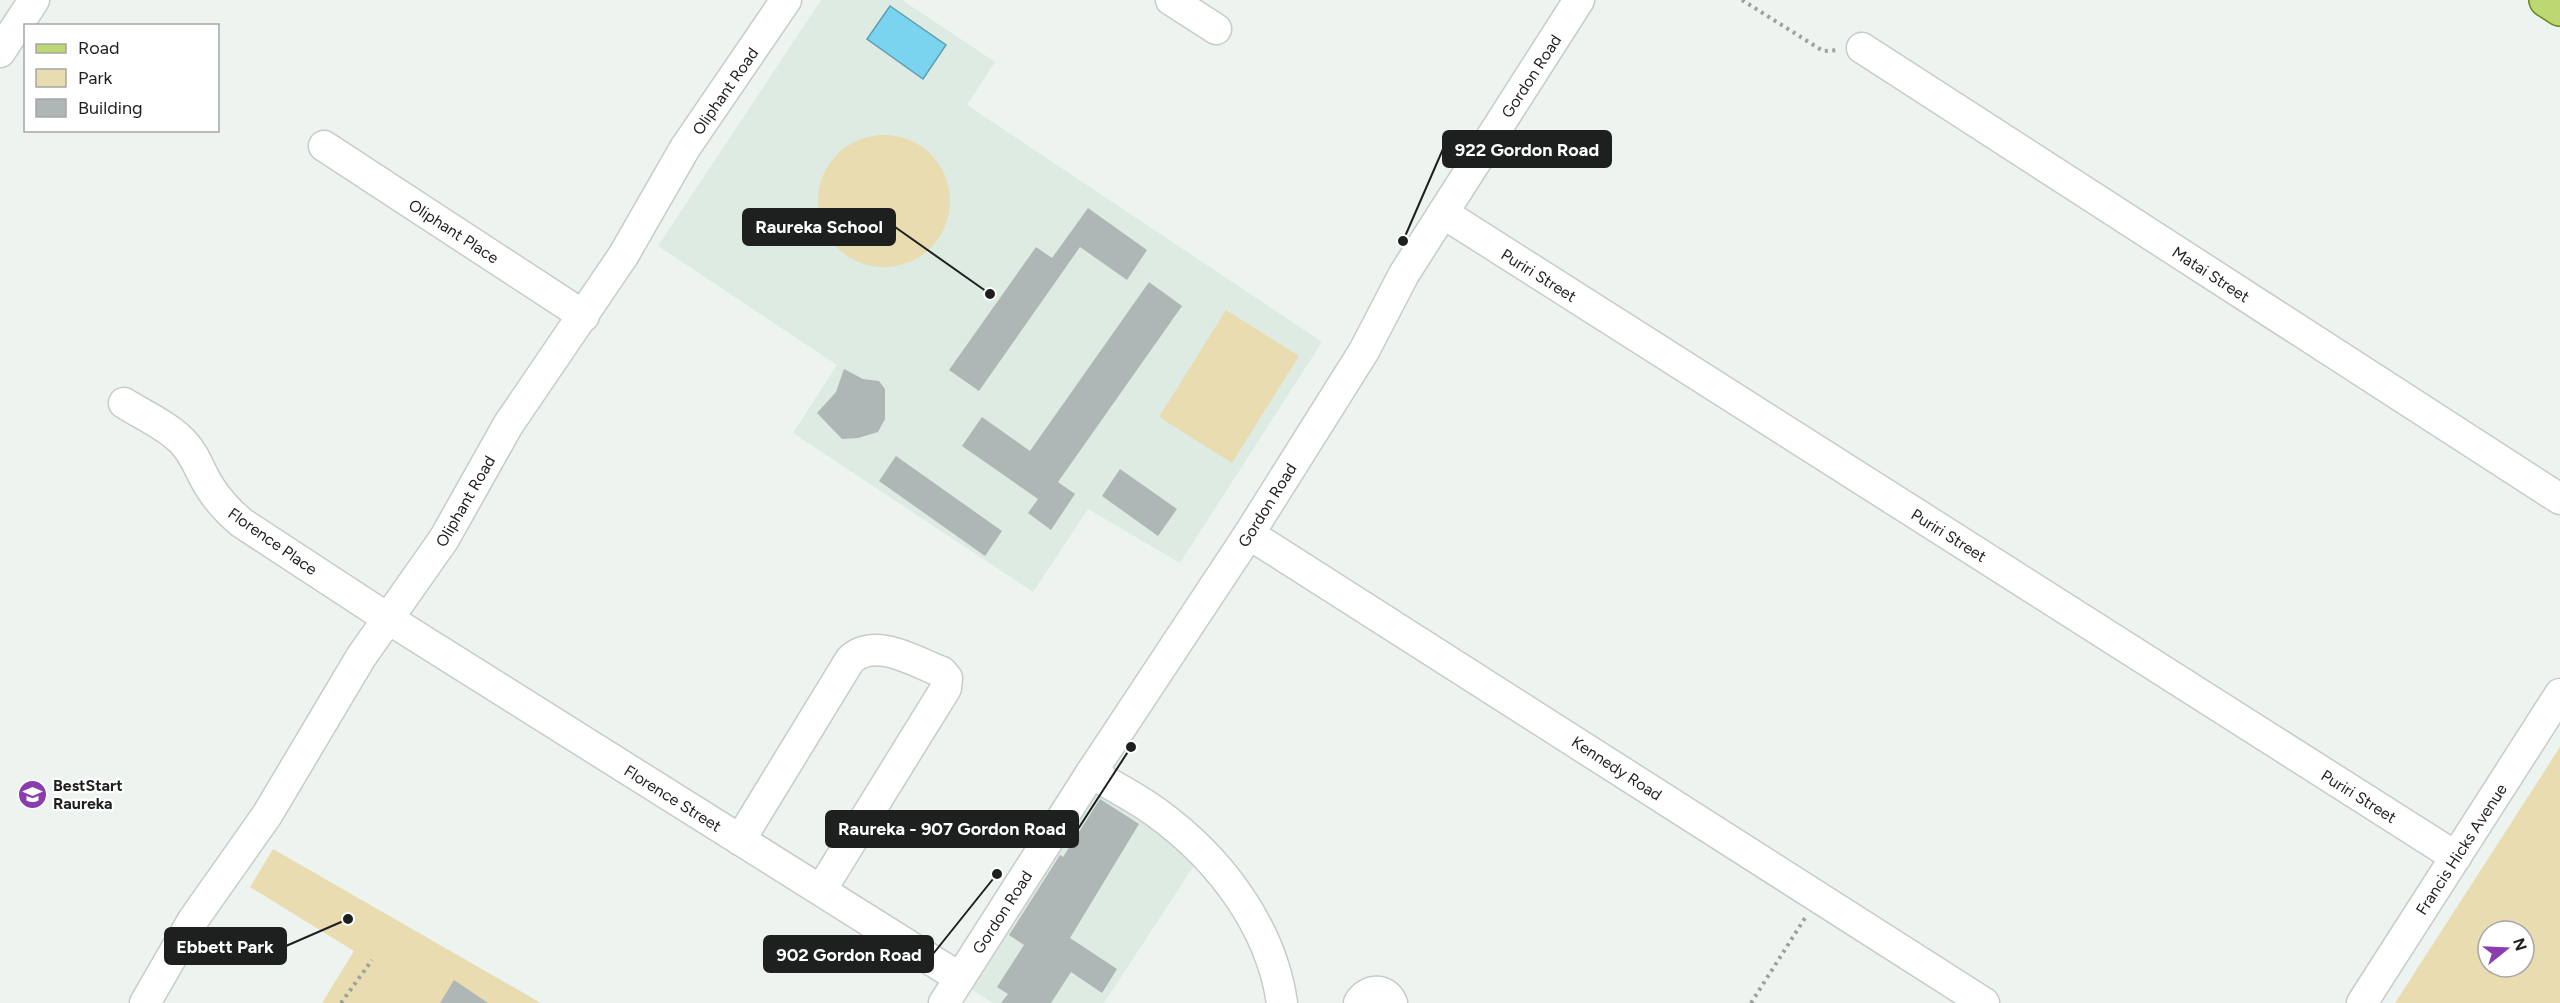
<svg xmlns="http://www.w3.org/2000/svg" width="2560" height="1003" font-family="Figtree,sans-serif">
<style>
.built{fill:#ddebe2}
.green{fill:#e9dcb1;fill-rule:evenodd}
.water{fill:#7ad4ef;stroke:#5e9eb0;stroke-width:1.5}
.building{fill:#afb7b6}
.lines{fill:none;stroke-linecap:round;stroke-linejoin:round}
.minor-casing{stroke:#c6ccc8;stroke-width:33}
.major-casing{stroke:#688518;stroke-width:36}
.path{stroke:#9ca19e;stroke-width:4;stroke-dasharray:3 4.5;stroke-linecap:butt}
.minor{stroke:#fff;stroke-width:30}
.major{stroke:#bdd773;stroke-width:33}
.labels{text-anchor:middle;stroke-width:4.5;stroke-linejoin:round;paint-order:stroke}
.street-label{font-size:16px;fill:#1d201e;stroke:#fff}
.poi-label{font-size:16px;font-weight:bold;fill:#1d201e;stroke:#fff;text-anchor:start}
.leader{fill:none;stroke:#1d201e;stroke-width:2}
.callout-dot{fill:#1d201e;stroke:#fff;stroke-width:2}
.callout{fill:#1d201e;stroke:#1d201e;stroke-width:2}
.callout-label{font-size:18px;text-anchor:middle;font-weight:bold;fill:#fff}
</style>
<rect width="100%" height="100%" fill="#edf4f0"/>
<g class="built">
<path d="M 821,0 L 902,0 L 995,62 L 967,105 L 1322,342 L 1180,563 L 1088,509 L 1033,592 L 793,433 L 837,365 L 658,246 Z"/>
<path d="M 1111,794 L 1161,829 L 1195,864 L 1104,1003 L 993,1003 L 971,989 L 1096,796 Z"/>
</g>
<g class="green">
<circle cx="884" cy="201" r="66"/>
<path d="M 1226,310 L 1299,356 L 1232,463 L 1159,417 Z"/>
<path d="M 2560,747 L 2560,1003 L 2395,1003 ZM 2488,931 L 2524,931 L 2524,967 L 2488,967 Z"/>
<path d="M 273,849 L 541,1003 L 322,1003 L 354,951 L 250,887 Z"/>
</g>
<path class="water" d="M 890,6 L 946,45 L 923,79 L 867,39 Z"/>
<g class="building">
<path d="M 1088,208 L 1147,250 L 1127,280 L 1080,247 L 979,391 L 949,370 L 1036,247 L 1052,258 Z"/>
<path d="M 1149,282 L 1182,306 L 1058,482 L 1075,494 L 1051,530 L 1028,513 L 1038,499 L 962,446 L 982,417 L 1030,451 Z"/>
<path d="M 844,369 L 863,379 L 879,381 L 885,389 L 885,419 L 878,432 L 858,438 L 842,439 L 817,413 L 836,392 Z"/>
<path d="M 896,456 L 1002,531 L 985,556 L 879,481 Z"/>
<path d="M 1120,469 L 1177,509 L 1158,536 L 1102,496 Z"/>
<path d="M 1100,799 L 1139,824 L 1070,938 L 1117,969 L 1102,993 L 1071,972 L 1051,1003 L 1001,1003 L 1008,994 L 997,987 L 1024,945 L 1009,935 L 1060,855 L 1063,857 Z"/>
<path d="M 454,980 L 488,1003 L 440,1003 Z"/>
</g>
<g class="lines">
<defs>
<g id="minor">
<path d="M 1171,0 L 1216,29"/>
<path d="M 1862,48 L 2560,499"/>
<path d="M 0,52 L 34,0"/>
<path d="M 324,146 L 584,316"/>
<path d="M 1443,213 L 2456,857"/>
<path d="M 124,403 C 143,415 166,425 182,441 C 196,455 200,473 211,489 C 220,503 230,513 242,523 L 387,618 L 960,978"/>
<path d="M 1249,534 L 1984,1003"/>
<path d="M 1091,773 C 1113,786 1137,798 1157,813 C 1219,858 1271,926 1282,1003"/>
<path d="M 740,840 L 850,660 C 875,636 915,662 942,672 L 947,678 L 946,688 L 821,890"/>
<path d="M 145,1003 L 193,920 L 267,815 L 361,657 L 444,539 L 508,425 L 623,256 L 685,148 L 786,0"/>
<path d="M 944,1003 L 1091,773 L 1249,534 L 1364,351 L 1404,274 L 1579,0"/>
<path d="M 1359,1003 C 1367,989 1385,987 1392,1003"/>
<path d="M 2362,1003 L 2560,694"/>
</g>
<path id="major" d="M 2546,0 L 2560,9"/>
</defs>
<use href="#minor" class="minor-casing"/>
<use href="#major" class="major-casing"/>
<g class="path">
<path d="M 1742,0 L 1823,51 L 1838,50"/>
<path d="M 341,1003 L 372,960"/>
<path d="M 1751,1003 L 1805,918"/>
</g>
<use href="#minor" class="minor"/>
<use href="#major" class="major"/>
</g>
<defs>
<symbol id="school-disc" viewBox="-11 -11 22 22"><circle r="9.5" fill="#8a3dae" stroke="#fff"/><path d="M0-5L7-2L0 1L-7-2ZM-4 1L0 2.5L4 1V4Q0 6-4 4Z" fill="#fff"/></symbol>
</defs>
<g fill-rule="evenodd">
<use href="#school-disc" x="16" y="778" width="33" height="33"/>
</g>
<g class="labels">
<g class="street-label">
<text transform="translate(1531 76) rotate(-57)" y="6">Gordon Road</text>
<text transform="translate(725 91) rotate(-55)" y="6">Oliphant Road</text>
<text transform="translate(454 231) rotate(33)" y="6">Oliphant Place</text>
<text transform="translate(2211 274) rotate(33)" y="6">Matai Street</text>
<text transform="translate(1539 275) rotate(32)" y="6">Puriri Street</text>
<text transform="translate(465 501) rotate(-60)" y="6">Oliphant Road</text>
<text transform="translate(1267 505) rotate(-58)" y="6">Gordon Road</text>
<text transform="translate(1949 535) rotate(32)" y="6">Puriri Street</text>
<text transform="translate(273 541) rotate(35)" y="6">Florence Place</text>
<text transform="translate(1617 768) rotate(33)" y="6">Kennedy Road</text>
<text transform="translate(2359 796) rotate(32)" y="6">Puriri Street</text>
<text transform="translate(673 798) rotate(32)" y="6">Florence Street</text>
<text transform="translate(2461 849) rotate(-57)" y="6">Francis Hicks Avenue</text>
<text transform="translate(1002 912) rotate(-57)" y="6">Gordon Road</text>
</g>
<g class="poi-label">
<text x="53" y="791">BestStart<tspan x="53" dy="18">Raureka</tspan></text>
</g>
</g>
<path class="leader" d="M1403 241L1443 149M990 294L895 227M1131 747L1078 829M348 919L286 946M997 874L933 954"/>
<g class="callout-dot">
<circle cx="1403" cy="241" r="6"/>
<circle cx="990" cy="294" r="6"/>
<circle cx="1131" cy="747" r="6"/>
<circle cx="348" cy="919" r="6"/>
<circle cx="997" cy="874" r="6"/>
</g>
<g class="callout">
<rect x="1443" y="131" width="168" height="36" rx="6"/>
<rect x="743" y="209" width="152" height="36" rx="6"/>
<rect x="826" y="811" width="252" height="36" rx="6"/>
<rect x="165" y="928" width="121" height="36" rx="6"/>
<rect x="764" y="936" width="169" height="36" rx="6"/>
</g>
<g class="callout-label">
<text x="1527" y="156">922 Gordon Road</text>
<text x="819" y="233">Raureka School</text>
<text x="952" y="835">Raureka - 907 Gordon Road</text>
<text x="225" y="953">Ebbett Park</text>
<text x="849" y="961">902 Gordon Road</text>
</g>
<rect x="24" y="24" width="195" height="108" fill="#ffffff" stroke="#a5a6a5" stroke-width="1.5"/>
<rect x="36" y="44" width="30" height="9" fill="#bdd773" stroke="#a5a6a5" stroke-width="1.5"/>
<text x="78" y="54" font-size="18" fill="#1d201e">Road</text>
<rect x="36" y="69" width="30" height="18" fill="#e9dcb1" stroke="#a5a6a5" stroke-width="1.5"/>
<text x="78" y="84" font-size="18" fill="#1d201e">Park</text>
<rect x="36" y="99" width="30" height="18" fill="#afb7b6" stroke="#a5a6a5" stroke-width="1.5"/>
<text x="78" y="114" font-size="18" fill="#1d201e">Building</text>
<g transform="translate(2506 949) rotate(72)"><circle r="28" fill="#ffffff" stroke="#a5a6a5" stroke-width="1.5"/>
<path d="M0-4.5L10 22L0 15L-10 22Z" fill="#8a3dae"/>
<text y="-9" font-size="16" font-weight="bold" text-anchor="middle" fill="#1d201e">N</text>
</g>
</svg>
